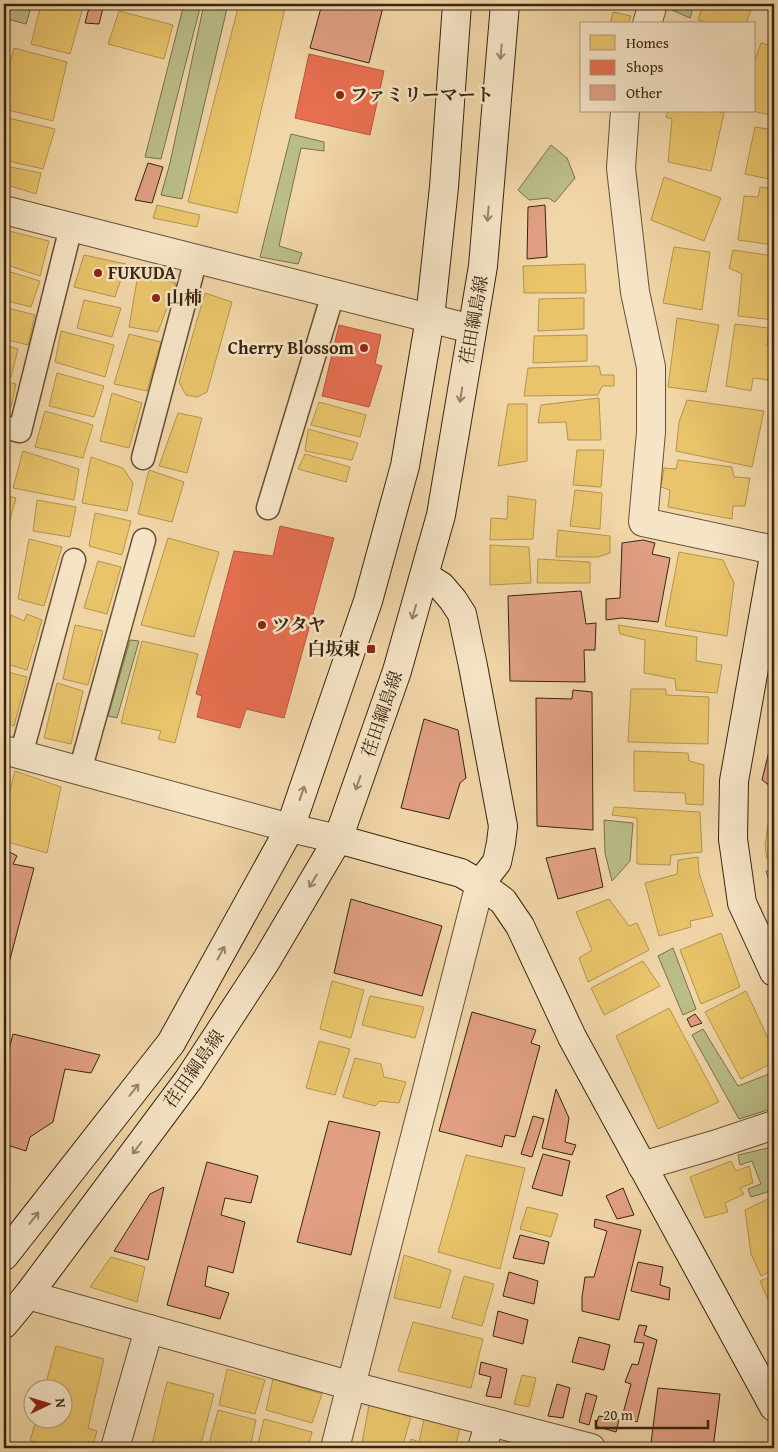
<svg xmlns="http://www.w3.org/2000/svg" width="778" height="1452" font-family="'Gentium Book Plus','Noto Serif JP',serif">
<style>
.green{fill:#bbbd87;stroke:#79714c}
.homes{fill:#e9c46a;stroke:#b4944f}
.shops{fill:#e76f51;stroke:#b2593e}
.building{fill:#e19f83;stroke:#372511}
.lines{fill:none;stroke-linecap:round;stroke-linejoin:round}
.lane-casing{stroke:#665136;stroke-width:25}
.street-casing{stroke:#665136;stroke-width:30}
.secondary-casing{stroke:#372511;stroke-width:30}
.lane{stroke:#f6e4c6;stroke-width:22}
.street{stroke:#f6e4c6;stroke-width:28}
.secondary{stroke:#f6e4c6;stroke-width:28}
.oneway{stroke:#96846c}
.poi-dot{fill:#8f2418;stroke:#f6e4c6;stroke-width:2}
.labels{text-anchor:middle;stroke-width:5;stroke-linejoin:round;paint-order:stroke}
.poi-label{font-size:18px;font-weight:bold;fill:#372511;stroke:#f6e4c6;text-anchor:start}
.street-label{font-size:18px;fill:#372511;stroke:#f6e4c6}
</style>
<rect width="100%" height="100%" fill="#f1d6a7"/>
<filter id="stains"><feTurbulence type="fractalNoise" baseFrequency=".004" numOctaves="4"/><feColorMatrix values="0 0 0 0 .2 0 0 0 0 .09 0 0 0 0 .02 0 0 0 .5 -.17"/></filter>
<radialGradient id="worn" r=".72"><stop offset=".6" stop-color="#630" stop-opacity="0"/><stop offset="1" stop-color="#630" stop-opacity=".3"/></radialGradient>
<g class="green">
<path d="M 10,4 L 32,4 L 26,24 L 7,19 Z"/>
<path d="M 184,4 L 201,4 L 161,159 L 145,157 Z"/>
<path d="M 204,4 L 228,4 L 182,199 L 161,195 L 170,163 Z"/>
<path d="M 674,4 L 694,4 L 690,18 L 672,10 Z"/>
<path d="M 291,134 L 324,142 L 324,151 L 301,148 L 279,246 L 302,253 L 298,264 L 260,257 Z"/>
<path d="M 551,145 L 567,158 L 575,178 L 555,202 L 548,198 L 529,200 L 518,190 Z"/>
<path d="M 130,640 L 139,641 L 117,718 L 108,716 Z"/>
<path d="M 604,820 L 633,823 L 630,861 L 612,881 L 605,853 Z"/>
<path d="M 766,871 L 774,871 L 774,897 Z"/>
<path d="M 673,948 L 696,1009 L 683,1015 L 658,956 Z"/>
<path d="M 703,1029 L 738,1086 L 774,1072 L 774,1108 L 739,1119 L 692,1035 Z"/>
<path d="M 772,1147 L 774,1155 L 774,1190 L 751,1197 L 748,1189 L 761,1184 L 752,1161 L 740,1165 L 738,1155 Z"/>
</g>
<g class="homes">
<path d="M 41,4 L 84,4 L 70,54 L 31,44 Z"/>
<path d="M 239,4 L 286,4 L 237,213 L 188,202 Z"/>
<path d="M 703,4 L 753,4 L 746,24 L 713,24 L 698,20 Z"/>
<path d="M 119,11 L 173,25 L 164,59 L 108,44 Z"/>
<path d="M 613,12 L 631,16 L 628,24 L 610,24 Z"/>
<path d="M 761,43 L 774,46 L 774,116 L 753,111 L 754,63 Z"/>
<path d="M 14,48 L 67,62 L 53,121 L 4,109 L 4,89 Z"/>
<path d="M 668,111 L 717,111 L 724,113 L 711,171 L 668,162 L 672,119 L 666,117 Z"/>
<path d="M 4,117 L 55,129 L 43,169 L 4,160 Z"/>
<path d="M 755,127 L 774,130 L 774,180 L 745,174 Z"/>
<path d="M 5,166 L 41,173 L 36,194 L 4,184 Z"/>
<path d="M 664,177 L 721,198 L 704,241 L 651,220 Z"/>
<path d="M 760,187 L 774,189 L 774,245 L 738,240 L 744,196 L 758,197 Z"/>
<path d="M 157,205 L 200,215 L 197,227 L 153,218 Z"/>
<path d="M 5,230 L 49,241 L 40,276 L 4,264 L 4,236 Z"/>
<path d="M 674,247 L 710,252 L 702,310 L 663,303 Z"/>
<path d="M 733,250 L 774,256 L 774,320 L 738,316 L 742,274 L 729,268 Z"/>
<path d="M 84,255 L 126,264 L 115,297 L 74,287 Z"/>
<path d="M 585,264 L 586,293 L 524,293 L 523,266 Z"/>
<path d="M 4,270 L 40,281 L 31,307 L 4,300 Z"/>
<path d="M 138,274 L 176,283 L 158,332 L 129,327 Z"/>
<path d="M 205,293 L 232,302 L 207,392 L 197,397 L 186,395 L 179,382 Z"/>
<path d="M 584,298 L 584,329 L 538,331 L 539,299 Z"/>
<path d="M 84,300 L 121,308 L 112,337 L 77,328 Z"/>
<path d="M 4,307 L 35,315 L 28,345 L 4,339 Z"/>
<path d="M 677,318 L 719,325 L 706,392 L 668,387 Z"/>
<path d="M 735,324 L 769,328 L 767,346 L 774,347 L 774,357 L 768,380 L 753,378 L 751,391 L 726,386 Z"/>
<path d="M 61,331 L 114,345 L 105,377 L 55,362 Z"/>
<path d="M 129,334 L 161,342 L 147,391 L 114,384 Z"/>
<path d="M 587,335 L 587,361 L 533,363 L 534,336 Z"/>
<path d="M 4,345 L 18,349 L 11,377 L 4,375 Z"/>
<path d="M 599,366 L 601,375 L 614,375 L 614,386 L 602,386 L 598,395 L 524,396 L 528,368 Z"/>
<path d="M 57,373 L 104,386 L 94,417 L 49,406 Z"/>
<path d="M 4,381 L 16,384 L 11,407 L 4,413 Z"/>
<path d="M 112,393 L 142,403 L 129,448 L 100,441 Z"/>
<path d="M 599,398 L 601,440 L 568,440 L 566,422 L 538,423 L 541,405 Z"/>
<path d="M 687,400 L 764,411 L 752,467 L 676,451 L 679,422 Z"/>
<path d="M 319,402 L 366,415 L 360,437 L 311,425 Z"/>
<path d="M 508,404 L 527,404 L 527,461 L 498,466 Z"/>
<path d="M 45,411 L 93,425 L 83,458 L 35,447 Z"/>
<path d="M 178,413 L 202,418 L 187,473 L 159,466 Z"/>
<path d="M 308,429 L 358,443 L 352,460 L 305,451 Z"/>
<path d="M 577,450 L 604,450 L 601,487 L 573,485 Z"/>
<path d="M 23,451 L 79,469 L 74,500 L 13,488 Z"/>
<path d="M 305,454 L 350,467 L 346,482 L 298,469 Z"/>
<path d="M 91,457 L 123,468 L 133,483 L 127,511 L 82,503 Z"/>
<path d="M 678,460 L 732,467 L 734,477 L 750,478 L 745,506 L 733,506 L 732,519 L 668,507 L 670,490 L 661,487 L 664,468 L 676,469 Z"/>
<path d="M 149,470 L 184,482 L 172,522 L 138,514 Z"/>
<path d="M 575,490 L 602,493 L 600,529 L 570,526 Z"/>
<path d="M 4,495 L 16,498 L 4,542 Z"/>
<path d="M 508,496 L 536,500 L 533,539 L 490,540 L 491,518 L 507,519 Z"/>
<path d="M 37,500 L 76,507 L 70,537 L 33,531 Z"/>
<path d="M 95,513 L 131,521 L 122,555 L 89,546 Z"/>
<path d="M 558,530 L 610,536 L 610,553 L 598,557 L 556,557 Z"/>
<path d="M 168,538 L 219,552 L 194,637 L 141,625 Z"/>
<path d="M 29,539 L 62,547 L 44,606 L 18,599 Z"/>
<path d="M 490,545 L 529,547 L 531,583 L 490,585 Z"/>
<path d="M 679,552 L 723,560 L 734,583 L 727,636 L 665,626 Z"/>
<path d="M 538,559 L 590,562 L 590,583 L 537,583 Z"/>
<path d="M 98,561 L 121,567 L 107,614 L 84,608 Z"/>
<path d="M 27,614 L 42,620 L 27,670 L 4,663 L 4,650 L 11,615 L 24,621 Z"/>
<path d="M 75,625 L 103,631 L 88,685 L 63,679 Z"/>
<path d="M 618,625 L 697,637 L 696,661 L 722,665 L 717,693 L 676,690 L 675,679 L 644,673 L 645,640 L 620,634 Z"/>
<path d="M 142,641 L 198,654 L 175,743 L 158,739 L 161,731 L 121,723 Z"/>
<path d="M 4,671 L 27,677 L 14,726 L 4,723 Z"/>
<path d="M 57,683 L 83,691 L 71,744 L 44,738 Z"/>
<path d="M 631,689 L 666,689 L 666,695 L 709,697 L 708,744 L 628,742 Z"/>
<path d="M 634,751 L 688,753 L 689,761 L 704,765 L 703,805 L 686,804 L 685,793 L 634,791 Z"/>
<path d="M 15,771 L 61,787 L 47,853 L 4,841 L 4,813 Z"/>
<path d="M 614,807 L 700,812 L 702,852 L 671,855 L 670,865 L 637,864 L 637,818 L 612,815 Z"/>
<path d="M 770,810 L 774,811 L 774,860 L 767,859 L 765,845 Z"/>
<path d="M 698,857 L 699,873 L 713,916 L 690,921 L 691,927 L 659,936 L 645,883 L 677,874 L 678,860 Z"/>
<path d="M 609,899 L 629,926 L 637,923 L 649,950 L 588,982 L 579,958 L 592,950 L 576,912 Z"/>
<path d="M 721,933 L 740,987 L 701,1004 L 680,950 Z"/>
<path d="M 643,961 L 660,986 L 604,1015 L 591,988 Z"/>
<path d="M 332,981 L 364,990 L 351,1038 L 320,1029 Z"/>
<path d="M 746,991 L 774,1051 L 774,1062 L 741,1079 L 705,1012 Z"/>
<path d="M 370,996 L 424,1007 L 415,1038 L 362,1025 Z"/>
<path d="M 669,1008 L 719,1102 L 658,1129 L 616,1036 Z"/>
<path d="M 319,1041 L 350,1049 L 335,1095 L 306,1088 Z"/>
<path d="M 355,1058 L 381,1064 L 384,1077 L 406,1082 L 399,1103 L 380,1101 L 375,1106 L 343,1097 Z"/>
<path d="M 466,1155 L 525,1168 L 500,1269 L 438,1252 Z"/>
<path d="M 731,1161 L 736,1171 L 749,1166 L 753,1183 L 740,1188 L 744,1194 L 725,1203 L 728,1212 L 705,1218 L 690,1177 Z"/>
<path d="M 774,1196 L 774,1269 L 761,1276 L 751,1254 L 745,1210 Z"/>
<path d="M 527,1207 L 558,1214 L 551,1237 L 520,1229 Z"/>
<path d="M 404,1255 L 451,1270 L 440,1308 L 394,1298 Z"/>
<path d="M 111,1257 L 145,1267 L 137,1302 L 90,1287 Z"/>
<path d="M 774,1275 L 774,1314 L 760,1281 Z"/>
<path d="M 464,1276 L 494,1284 L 482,1326 L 452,1318 Z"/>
<path d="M 413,1322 L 483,1339 L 471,1388 L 398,1371 Z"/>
<path d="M 56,1346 L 104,1359 L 88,1428 L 97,1431 L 92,1448 L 63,1448 L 30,1441 L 36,1420 L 62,1420 L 62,1390 L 44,1390 Z"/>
<path d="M 227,1369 L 265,1380 L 255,1414 L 219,1405 Z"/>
<path d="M 522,1375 L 536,1378 L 529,1407 L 514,1404 Z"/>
<path d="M 273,1379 L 322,1394 L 312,1423 L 266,1410 Z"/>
<path d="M 167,1382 L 214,1394 L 200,1448 L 151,1448 Z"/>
<path d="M 369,1405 L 411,1417 L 402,1448 L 383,1448 L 362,1443 Z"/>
<path d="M 218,1410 L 256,1420 L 250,1448 L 208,1448 Z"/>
<path d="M 264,1419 L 312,1432 L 308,1448 L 257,1448 Z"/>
<path d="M 424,1419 L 460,1428 L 455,1448 L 409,1448 L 411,1439 L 419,1442 Z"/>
<path d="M 501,1442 L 523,1448 L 500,1448 Z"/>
</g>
<g class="shops">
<path d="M 309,54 L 384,71 L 370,135 L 295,118 Z"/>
<path d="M 339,325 L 381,335 L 375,364 L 382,366 L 369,407 L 322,396 Z"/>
<path d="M 280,526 L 334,538 L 284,718 L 246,709 L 240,728 L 197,717 L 202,696 L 196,694 L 234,551 L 273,556 Z"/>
</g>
<g class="building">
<path d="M 90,4 L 104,4 L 99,24 L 85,23 Z"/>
<path d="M 322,4 L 371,4 L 383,7 L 369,63 L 310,48 Z"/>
<path d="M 148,163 L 163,167 L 152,203 L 135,200 Z"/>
<path d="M 545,205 L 547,257 L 527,259 L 528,207 Z"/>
<path d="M 643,540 L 655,543 L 652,554 L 670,558 L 658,622 L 622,618 L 606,620 L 606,599 L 620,598 L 622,543 Z"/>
<path d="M 581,591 L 586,624 L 596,623 L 595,650 L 584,650 L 585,682 L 510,681 L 508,596 Z"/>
<path d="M 573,690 L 592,692 L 593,830 L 537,826 L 536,698 L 572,699 Z"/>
<path d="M 424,719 L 458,730 L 466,778 L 460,783 L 449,819 L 401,808 Z"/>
<path d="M 774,731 L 774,789 L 762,780 Z"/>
<path d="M 595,848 L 603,887 L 558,899 L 546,858 Z"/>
<path d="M 4,849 L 17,856 L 13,864 L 34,868 L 4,982 Z"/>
<path d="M 351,899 L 442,926 L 422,996 L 334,973 Z"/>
<path d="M 472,1012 L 536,1030 L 531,1043 L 540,1046 L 515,1137 L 505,1135 L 502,1147 L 439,1131 Z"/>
<path d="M 695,1014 L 702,1023 L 691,1027 L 687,1019 Z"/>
<path d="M 13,1034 L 100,1055 L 91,1073 L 65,1069 L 53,1122 L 30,1137 L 26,1151 L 4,1144 L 4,1068 Z"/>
<path d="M 556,1089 L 569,1118 L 565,1142 L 576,1145 L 572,1155 L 542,1148 Z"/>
<path d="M 533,1116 L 544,1119 L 532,1157 L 521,1154 Z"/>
<path d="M 329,1121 L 380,1132 L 351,1255 L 297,1242 Z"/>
<path d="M 543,1154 L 570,1161 L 562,1196 L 532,1188 Z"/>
<path d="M 207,1162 L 258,1176 L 251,1203 L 225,1198 L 221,1215 L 245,1222 L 233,1273 L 208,1266 L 205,1286 L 229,1293 L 220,1319 L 167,1305 Z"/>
<path d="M 164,1187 L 148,1260 L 114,1251 L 150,1194 Z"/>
<path d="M 623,1188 L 634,1215 L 617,1219 L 606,1196 Z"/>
<path d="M 595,1219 L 641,1230 L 619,1320 L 582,1311 L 582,1297 L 585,1277 L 594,1277 L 607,1231 L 594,1227 Z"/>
<path d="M 520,1235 L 549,1242 L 544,1264 L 513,1258 Z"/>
<path d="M 638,1262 L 663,1267 L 660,1285 L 670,1288 L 669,1300 L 631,1291 Z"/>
<path d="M 509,1272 L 538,1281 L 534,1304 L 503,1296 Z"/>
<path d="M 498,1311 L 528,1320 L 523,1344 L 493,1336 Z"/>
<path d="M 639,1325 L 647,1326 L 644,1335 L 657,1340 L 637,1422 L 622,1417 L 631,1384 L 625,1382 L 632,1364 L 638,1365 L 644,1343 L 634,1342 Z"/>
<path d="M 579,1337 L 610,1345 L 604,1370 L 572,1362 Z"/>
<path d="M 481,1362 L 507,1369 L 501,1398 L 486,1396 L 491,1377 L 479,1374 Z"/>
<path d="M 557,1384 L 570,1388 L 563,1418 L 548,1416 Z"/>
<path d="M 658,1388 L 720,1394 L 713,1448 L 667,1448 L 651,1443 Z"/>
<path d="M 586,1393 L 597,1396 L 589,1425 L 579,1422 Z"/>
<path d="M 599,1416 L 619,1420 L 616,1432 L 595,1426 Z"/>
</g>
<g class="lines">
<defs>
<g id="lane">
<path d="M 4,427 L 20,431 L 71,227"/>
<path d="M 143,458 L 196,259"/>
<path d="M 268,508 L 333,294"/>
<path d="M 21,755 L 74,560"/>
<path d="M 80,771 L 144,540"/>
</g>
<g id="street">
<path d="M 647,24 L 653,4"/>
<path d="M 625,111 L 621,168 L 635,292 L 651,367 L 651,432 L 643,522 L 774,550"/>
<path d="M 4,210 L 472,329"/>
<path d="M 4,750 L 290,828"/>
<path d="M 642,1166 L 714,1145 L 774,1125"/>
<path d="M 28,1295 L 352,1386 L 591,1448"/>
<path d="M 115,1448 L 149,1329"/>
<path d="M 335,1448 L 480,884"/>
<path d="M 482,1448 L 490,1422"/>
</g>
<g id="secondary">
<path d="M 774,556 L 734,781 L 733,839 L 742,903 L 774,972"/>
<path d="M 425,576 L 441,586 L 453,600 L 462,614 L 473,666 L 503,826 L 501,843 L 497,862 L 480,884"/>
<path d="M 290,828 L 338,839 L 461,873 L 480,884 L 503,901 L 520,926 L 572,1037 L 774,1407"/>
<path d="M 4,1256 L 171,1043 L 290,828 L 368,601 L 405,466 L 430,318 L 444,187 L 457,4"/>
<path d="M 4,1324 L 28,1295 L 189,1079 L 266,961 L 338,839 L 397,671 L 441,515 L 483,266 L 505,4"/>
</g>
</defs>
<use href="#lane" class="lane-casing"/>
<use href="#street" class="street-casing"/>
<use href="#secondary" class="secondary-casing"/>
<use href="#lane" class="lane"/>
<use href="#street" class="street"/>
<use href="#secondary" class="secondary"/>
</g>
<defs><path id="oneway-shaft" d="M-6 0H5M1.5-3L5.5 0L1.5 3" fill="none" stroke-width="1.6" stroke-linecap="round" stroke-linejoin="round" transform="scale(1.25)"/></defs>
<g class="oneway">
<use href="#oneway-shaft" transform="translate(501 52) rotate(95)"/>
<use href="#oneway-shaft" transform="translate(488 214) rotate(95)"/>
<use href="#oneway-shaft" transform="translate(461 395) rotate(99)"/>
<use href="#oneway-shaft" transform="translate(414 612) rotate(106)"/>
<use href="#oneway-shaft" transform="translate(358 783) rotate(109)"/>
<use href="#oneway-shaft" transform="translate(302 793) rotate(-71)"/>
<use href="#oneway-shaft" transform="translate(313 881) rotate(121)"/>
<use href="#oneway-shaft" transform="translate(221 953) rotate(-61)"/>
<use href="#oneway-shaft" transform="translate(134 1090) rotate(-52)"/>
<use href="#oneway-shaft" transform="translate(137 1148) rotate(127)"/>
<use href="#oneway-shaft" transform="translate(34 1218) rotate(-52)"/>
</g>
<g class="poi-dot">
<circle cx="340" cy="95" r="5"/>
<circle cx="98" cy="273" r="5"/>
<circle cx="156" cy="298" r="5"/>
<circle cx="364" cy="348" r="5"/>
<circle cx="262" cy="625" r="5"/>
<rect x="366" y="644" width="10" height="10" rx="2.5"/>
</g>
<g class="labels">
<g class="poi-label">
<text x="350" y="101">ファミリーマート</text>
<text x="108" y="279">FUKUDA</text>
<text x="166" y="304">山柿</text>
<text x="354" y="354" text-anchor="end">Cherry Blossom</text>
<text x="272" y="631">ツタヤ</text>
<text x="361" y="655" text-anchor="end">白坂東</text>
</g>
<g class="street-label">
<text transform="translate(474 320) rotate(-80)" y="6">荏田綱島線</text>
<text transform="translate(382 714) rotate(-71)" y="6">荏田綱島線</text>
<text transform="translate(194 1069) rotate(-55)" y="6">荏田綱島線</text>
</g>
</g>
<rect width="778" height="1452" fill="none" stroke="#f1d6a7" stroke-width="20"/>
<rect x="5" y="5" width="768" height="1442" fill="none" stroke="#372511" stroke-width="2.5"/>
<rect x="10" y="10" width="758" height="1432" fill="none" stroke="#372511"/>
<rect x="580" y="22" width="175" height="90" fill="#f6e4c6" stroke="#aa987e"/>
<rect x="590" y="35" width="25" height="15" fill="#e9c46a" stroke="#aa987e"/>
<text x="626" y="48" font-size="15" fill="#372511">Homes</text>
<rect x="590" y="60" width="25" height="15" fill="#e76f51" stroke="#aa987e"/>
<text x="626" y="72" font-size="15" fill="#372511">Shops</text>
<rect x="590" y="85" width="25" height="15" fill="#e19f83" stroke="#aa987e"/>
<text x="626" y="98" font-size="15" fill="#372511">Other</text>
<g transform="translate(48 1404) rotate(85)"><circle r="24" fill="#f6e4c6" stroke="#aa987e"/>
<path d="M0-4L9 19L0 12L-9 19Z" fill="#8f2418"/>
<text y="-8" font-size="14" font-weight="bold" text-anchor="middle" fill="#372511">N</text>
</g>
<path d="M596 1420v8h112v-8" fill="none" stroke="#372511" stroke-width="2.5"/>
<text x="603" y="1420" font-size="15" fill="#372511" stroke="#f6e4c6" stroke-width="4" paint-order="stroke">20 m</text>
<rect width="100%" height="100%" filter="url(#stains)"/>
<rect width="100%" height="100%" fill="url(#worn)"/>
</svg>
